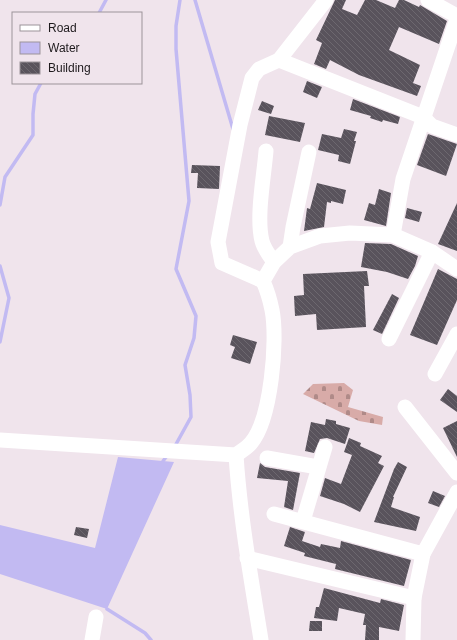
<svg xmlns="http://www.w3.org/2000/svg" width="457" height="640" font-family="Arial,sans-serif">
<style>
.cemetery{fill:url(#cemetery-stones)}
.water{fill:#c2baf2}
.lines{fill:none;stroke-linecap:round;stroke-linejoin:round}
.stream{stroke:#c2baf2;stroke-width:3.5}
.building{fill:url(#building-back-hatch)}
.minor{stroke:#fff;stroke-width:15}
</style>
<defs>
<pattern id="cemetery-stones" width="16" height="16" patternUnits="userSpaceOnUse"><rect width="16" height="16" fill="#d8aba8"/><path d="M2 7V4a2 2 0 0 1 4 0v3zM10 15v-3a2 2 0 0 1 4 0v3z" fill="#af8a88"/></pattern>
<pattern id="building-back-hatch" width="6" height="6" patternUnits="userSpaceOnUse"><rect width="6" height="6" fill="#59535c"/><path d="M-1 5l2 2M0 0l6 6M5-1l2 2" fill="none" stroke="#6d686f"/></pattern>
</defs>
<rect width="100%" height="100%" fill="#f0e4ec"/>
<path class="cemetery" d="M 344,383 L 353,390 L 348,407 L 383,417 L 382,425 L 359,421 L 303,394 L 313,384 Z"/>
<path class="water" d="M 118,457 L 174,462 L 107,609 L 0,574 L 0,525 L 95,548 Z"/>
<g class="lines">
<g class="stream">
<path d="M 195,0 L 233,129"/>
<path d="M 99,13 L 106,0"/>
<path d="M 0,205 L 5,177 L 33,135 L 33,114 L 35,94 L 41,83"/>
<path d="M 0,266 L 9,298 L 0,342"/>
<path d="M 175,446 L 191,417 L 190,395 L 185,365 L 194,338 L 196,316 L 176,269 L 189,201 L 176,49 L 176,26 L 180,0"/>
<path d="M 163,461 L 167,456"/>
<path d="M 107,609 L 145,633 L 151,640"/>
</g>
</g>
<g class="building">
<path d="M 335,0 L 346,0 L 342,9 L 357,15 L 365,0 L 376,0 L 395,8 L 399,0 L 404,0 L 419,7 L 420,5 L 447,21 L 439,44 L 399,27 L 389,50 L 420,65 L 413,83 L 421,86 L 417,96 L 359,75 L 330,60 L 326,69 L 314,64 L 322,43 L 316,40 Z"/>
<path d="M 307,81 L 322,87 L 317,98 L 303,92 Z"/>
<path d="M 353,99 L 400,117 L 398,124 L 383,120 L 382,122 L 370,118 L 371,116 L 350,110 Z"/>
<path d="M 262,101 L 274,106 L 271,114 L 258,110 Z"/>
<path d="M 269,116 L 305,123 L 300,142 L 265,135 Z"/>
<path d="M 344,129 L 357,132 L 354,141 L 356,141 L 350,164 L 338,161 L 339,155 L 318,150 L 322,134 L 341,138 Z"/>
<path d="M 428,134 L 457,144 L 446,176 L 417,165 Z"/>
<path d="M 192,165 L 220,166 L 219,189 L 197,188 L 198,173 L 191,173 Z"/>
<path d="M 317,183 L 346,190 L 343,204 L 331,201 L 331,203 L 327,202 L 324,227 L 304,231 L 307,208 L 310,209 Z"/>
<path d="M 379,189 L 391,193 L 386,226 L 364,220 L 369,203 L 375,205 Z"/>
<path d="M 457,203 L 457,251 L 438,244 Z"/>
<path d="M 407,208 L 422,212 L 419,222 L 405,218 Z"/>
<path d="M 365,243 L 391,244 L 418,256 L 415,266 L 408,279 L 387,272 L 361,267 Z"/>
<path d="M 438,269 L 457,279 L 457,300 L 437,345 L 410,335 Z"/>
<path d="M 367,271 L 369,286 L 364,286 L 366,327 L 317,330 L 316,314 L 295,316 L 294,296 L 304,295 L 303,274 Z"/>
<path d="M 392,294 L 399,298 L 382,334 L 373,330 Z"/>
<path d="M 233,335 L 257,342 L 250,364 L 231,358 L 235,347 L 230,345 Z"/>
<path d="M 448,389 L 457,396 L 457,412 L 440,400 Z"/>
<path d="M 326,419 L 336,421 L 336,424 L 350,428 L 345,444 L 327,438 L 320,439 L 314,453 L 305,451 L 311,422 L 325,425 Z"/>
<path d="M 457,421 L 457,457 L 443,428 Z"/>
<path d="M 349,438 L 361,443 L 360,446 L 382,456 L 378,463 L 384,466 L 360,512 L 344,504 L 320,496 L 325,478 L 341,484 L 352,455 L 344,452 Z"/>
<path d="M 398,462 L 407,467 L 393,497 L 394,497 L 391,507 L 420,517 L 416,531 L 374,522 L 394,469 Z"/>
<path d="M 260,463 L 265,467 L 300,473 L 293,510 L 284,507 L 288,481 L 257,478 Z"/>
<path d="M 433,491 L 445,496 L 439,507 L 428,503 Z"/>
<path d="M 76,527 L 89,529 L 87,538 L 74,535 Z"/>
<path d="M 290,527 L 305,532 L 302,541 L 320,547 L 321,544 L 340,548 L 341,541 L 411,560 L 404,586 L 335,569 L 336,564 L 304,556 L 305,553 L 284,546 Z"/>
<path d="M 324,588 L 380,603 L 381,599 L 404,605 L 399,631 L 379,627 L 379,640 L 365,640 L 366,625 L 363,625 L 365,614 L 339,608 L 337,621 L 314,618 L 316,607 L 319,607 Z"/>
<path d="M 310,621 L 322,621 L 322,631 L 309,631 Z"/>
</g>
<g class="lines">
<g class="minor">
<path d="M 428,0 L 457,16"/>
<path d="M 279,60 L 423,117 L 432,126 L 457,135"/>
<path d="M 266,151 C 264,176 256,217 262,241 C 264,249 269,255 274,262"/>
<path d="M 393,235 L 403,179 L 457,19"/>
<path d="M 290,247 L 293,227 L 309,152"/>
<path d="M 263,281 L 222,263 L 218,242 L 240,125 L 252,78 L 259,69 L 279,60 L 326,0"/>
<path d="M 389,339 L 432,252"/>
<path d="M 435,374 L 457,334"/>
<path d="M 405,407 L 457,473"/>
<path d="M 0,440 L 236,455 C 241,451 247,448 251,443 C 271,420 278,340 272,310 C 270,300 267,290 263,281 L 274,262 L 290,247 L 320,236 L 350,233 L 393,235 L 432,252 L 457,269"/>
<path d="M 236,455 C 240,517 251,578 261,640"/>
<path d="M 267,458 L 318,467"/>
<path d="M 274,514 L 423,554"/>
<path d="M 303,521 L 325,447"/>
<path d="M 247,558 L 414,598"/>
<path d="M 92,640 L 96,617"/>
<path d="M 413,640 L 414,598 L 423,554 L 457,492"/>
</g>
</g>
<rect x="12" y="12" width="130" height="72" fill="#f0e4ec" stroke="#9c9399"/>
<rect x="20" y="25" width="20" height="6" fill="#ffffff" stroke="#9c9399"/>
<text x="48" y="32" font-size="12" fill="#1e1a1d">Road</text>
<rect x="20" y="42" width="20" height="12" fill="#c2baf2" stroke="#9c9399"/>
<text x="48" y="52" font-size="12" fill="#1e1a1d">Water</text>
<rect x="20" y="62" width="20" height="12" fill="url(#building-back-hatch)" stroke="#9c9399"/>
<text x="48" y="72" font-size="12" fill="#1e1a1d">Building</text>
</svg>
